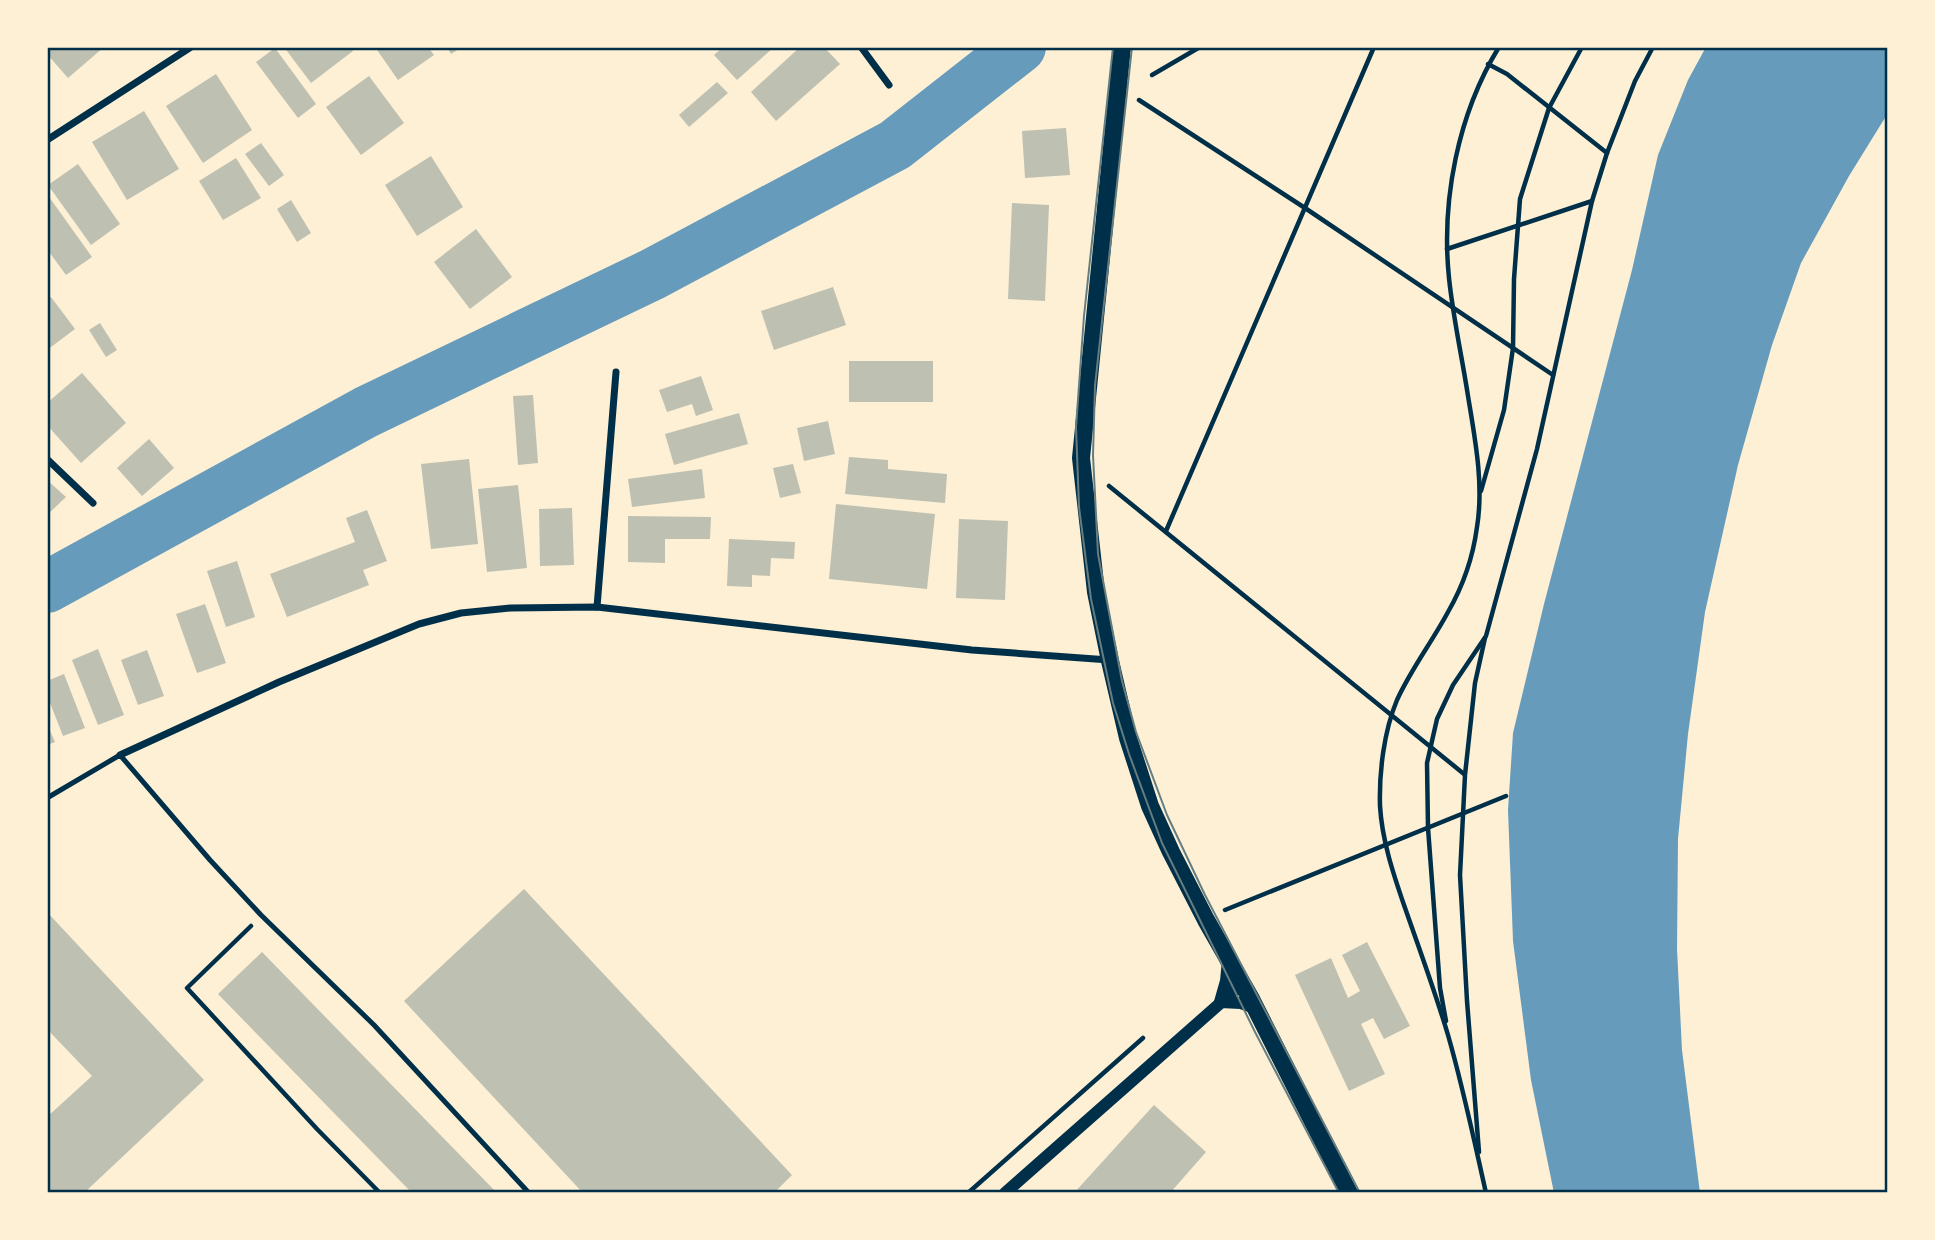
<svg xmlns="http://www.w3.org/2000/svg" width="1935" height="1240" font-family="'Space Grotesk',sans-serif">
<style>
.water{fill:#669bbc}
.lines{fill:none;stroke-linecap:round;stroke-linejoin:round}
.river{stroke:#669bbc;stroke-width:52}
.building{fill:#bec0b2}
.path{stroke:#003049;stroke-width:4.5}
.service{stroke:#003049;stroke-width:5}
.minor{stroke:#003049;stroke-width:7}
.tertiary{stroke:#003049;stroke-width:12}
.primary{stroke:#003049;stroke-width:18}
.tram{stroke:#657d81;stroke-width:2}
.neatline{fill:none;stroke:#003049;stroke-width:2.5}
</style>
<rect width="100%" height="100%" fill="#fdf0d5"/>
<path class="water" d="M 1706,47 L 1888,47 L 1888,113 L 1849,176 L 1801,263 L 1772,345 L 1738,465 L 1705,612 L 1688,734 L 1678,839 L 1677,949 L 1682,1050 L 1700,1193 L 1554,1193 L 1531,1080 L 1513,941 L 1508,810 L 1513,733 L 1544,604 L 1632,270 L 1658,155 L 1688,80 Z"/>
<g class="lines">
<path class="river" d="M 47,587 L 366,412 L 653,274 L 895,145 L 1020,47"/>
</g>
<g class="building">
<path d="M 47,47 L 104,47 L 68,78 L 47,54 Z"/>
<path d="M 284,47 L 350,47 L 353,51 L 311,83 Z"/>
<path d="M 375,47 L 428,47 L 434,55 L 398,80 Z"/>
<path d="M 447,47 L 462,47 L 451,54 Z"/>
<path d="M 723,47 L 774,47 L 737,80 L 714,55 Z"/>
<path d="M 800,47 L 824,47 L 840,64 L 776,121 L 751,92 Z"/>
<path d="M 275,48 L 316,104 L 298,118 L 256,62 Z"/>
<path d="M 216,74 L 252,130 L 203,163 L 166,106 Z"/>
<path d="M 369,76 L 404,123 L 361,155 L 326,107 Z"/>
<path d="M 717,82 L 728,93 L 689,127 L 679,115 Z"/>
<path d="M 144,111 L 179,169 L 127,200 L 92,142 Z"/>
<path d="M 1066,128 L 1070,175 L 1025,178 L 1022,131 Z"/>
<path d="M 261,143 L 284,175 L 269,186 L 245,154 Z"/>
<path d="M 431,156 L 463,207 L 417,236 L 385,185 Z"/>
<path d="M 236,158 L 261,198 L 223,220 L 199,181 Z"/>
<path d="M 78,164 L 120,224 L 91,245 L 48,185 Z"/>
<path d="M 47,194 L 92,257 L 66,275 L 47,249 Z"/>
<path d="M 291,200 L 311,233 L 297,242 L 277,209 Z"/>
<path d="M 1012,203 L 1049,205 L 1045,301 L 1008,299 Z"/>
<path d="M 476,229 L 512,277 L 470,309 L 434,262 Z"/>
<path d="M 833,287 L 846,325 L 774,350 L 761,311 Z"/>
<path d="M 51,297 L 75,329 L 47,350 L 47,300 Z"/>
<path d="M 100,323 L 117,350 L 106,357 L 89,330 Z"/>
<rect x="849" y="361" width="84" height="41"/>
<path d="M 82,373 L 126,423 L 81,463 L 47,425 L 47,403 Z"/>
<path d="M 701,376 L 713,410 L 696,416 L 692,404 L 667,412 L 659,390 Z"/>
<path d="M 533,395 L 538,463 L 518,465 L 513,396 Z"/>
<path d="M 739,413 L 748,444 L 674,465 L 665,434 Z"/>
<path d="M 828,421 L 835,454 L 804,461 L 797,428 Z"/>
<path d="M 149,439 L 174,468 L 142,496 L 117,468 Z"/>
<path d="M 849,457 L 888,460 L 888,469 L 947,474 L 945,503 L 845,494 Z"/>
<path d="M 469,459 L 478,544 L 431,549 L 421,464 Z"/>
<path d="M 793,464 L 801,493 L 780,498 L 773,468 Z"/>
<path d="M 702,469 L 705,498 L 632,507 L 628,479 Z"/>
<path d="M 47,480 L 66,497 L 47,515 Z"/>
<path d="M 518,485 L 527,568 L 487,572 L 478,489 Z"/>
<path d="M 836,504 L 935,514 L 927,589 L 829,579 Z"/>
<path d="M 572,508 L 574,565 L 540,566 L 539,509 Z"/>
<path d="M 367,510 L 387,561 L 363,570 L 369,585 L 287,617 L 270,574 L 355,542 L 346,518 Z"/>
<path d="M 628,516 L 711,517 L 710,539 L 665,539 L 665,563 L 628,562 Z"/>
<path d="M 959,519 L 1008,521 L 1005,600 L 956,598 Z"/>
<path d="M 729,539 L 795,542 L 794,559 L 771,558 L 770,576 L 752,575 L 752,587 L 727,586 Z"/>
<path d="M 237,561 L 255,617 L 226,627 L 207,571 Z"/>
<path d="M 205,604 L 226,663 L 197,673 L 176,614 Z"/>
<path d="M 98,649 L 124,715 L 98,725 L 72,660 Z"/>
<path d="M 147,650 L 164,696 L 138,705 L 121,660 Z"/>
<path d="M 64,674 L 85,728 L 63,736 L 47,695 L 47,681 Z"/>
<path d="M 47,724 L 55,742 L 47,745 Z"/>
<path d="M 524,889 L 792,1175 L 774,1193 L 583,1193 L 404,1001 Z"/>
<path d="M 47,912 L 204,1080 L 84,1193 L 47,1193 L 47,1117 L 92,1076 L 47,1029 Z"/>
<path d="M 1367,942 L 1410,1026 L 1384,1039 L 1373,1018 L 1361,1024 L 1385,1074 L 1349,1091 L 1295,975 L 1331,958 L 1348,998 L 1360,991 L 1342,955 Z"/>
<path d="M 262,952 L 497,1193 L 412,1193 L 218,994 Z"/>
<path d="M 1154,1105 L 1206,1152 L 1170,1193 L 1074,1193 Z"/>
</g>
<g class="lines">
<g class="path">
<path d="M 1488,64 L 1507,74 L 1607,153"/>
<path d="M 1152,75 L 1200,47"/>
<path d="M 1139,100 L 1305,208 L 1553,375"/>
<path d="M 1447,249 L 1592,201"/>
<path d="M 1109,486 L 1464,774"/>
<path d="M 1481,491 L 1504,410 L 1513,348 L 1514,279 L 1520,199 L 1549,108 L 1582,47"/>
<path d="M 1166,531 L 1374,47"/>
<path d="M 1225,910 L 1506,796"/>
<path d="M 251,926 L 187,988 L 317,1129 L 380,1193"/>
<path d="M 1446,1021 L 1440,988 L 1428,828 L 1427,763 L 1437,719 L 1453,685 L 1486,636 L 1537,449 L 1592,201 L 1607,153 L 1635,81 L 1653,47"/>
<path d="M 1479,1152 L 1467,1001 L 1460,875 L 1465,775 L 1475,683 L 1485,638"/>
<path d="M 968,1193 L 1143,1038"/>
<path d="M 1486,1193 C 1474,1140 1463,1087 1448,1035 C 1435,991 1419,948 1404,905 C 1393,873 1382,840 1380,806 C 1379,772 1384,731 1397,700 C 1411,669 1432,642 1448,612 C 1463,586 1473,557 1477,527 C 1484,484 1475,439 1468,396 C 1462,357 1453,317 1449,278 C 1441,200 1458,114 1499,47"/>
</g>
<path class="service" d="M 47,798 L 120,755 L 210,860 L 261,915 L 374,1025 L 529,1193"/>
<g class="minor">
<path d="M 861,47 L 889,85"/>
<path d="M 47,140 L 191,47"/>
<path d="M 47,459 L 93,503"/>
<path d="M 597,607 L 616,372"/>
<path d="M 120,755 L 279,682 L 419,624 L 461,613 L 511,608 L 597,607 L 972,650 L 1109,660"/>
</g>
<g class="tertiary">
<path d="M 1228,960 L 1226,981 L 1220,1002 L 1241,1003 L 1255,1008"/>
<path d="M 1005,1193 L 1242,984"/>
</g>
<path class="primary" d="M 1122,47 L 1081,458 L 1096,592 L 1110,661 L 1128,738 L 1150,806 L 1171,852 L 1206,920 L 1251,999 L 1349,1193"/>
<g class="tram">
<path d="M 1113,47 L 1084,316 L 1076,427 L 1079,507 L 1091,599 L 1113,703 L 1129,754 L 1162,843 L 1255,1032 L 1339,1193"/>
<path d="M 1132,47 L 1095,386 L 1093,455 L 1098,554 L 1122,681 L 1136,732 L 1167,815 L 1205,895 L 1360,1193"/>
</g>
</g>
<rect width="1935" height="1240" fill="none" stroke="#fdf0d5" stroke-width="98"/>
<rect x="49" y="49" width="1837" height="1142" class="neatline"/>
</svg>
